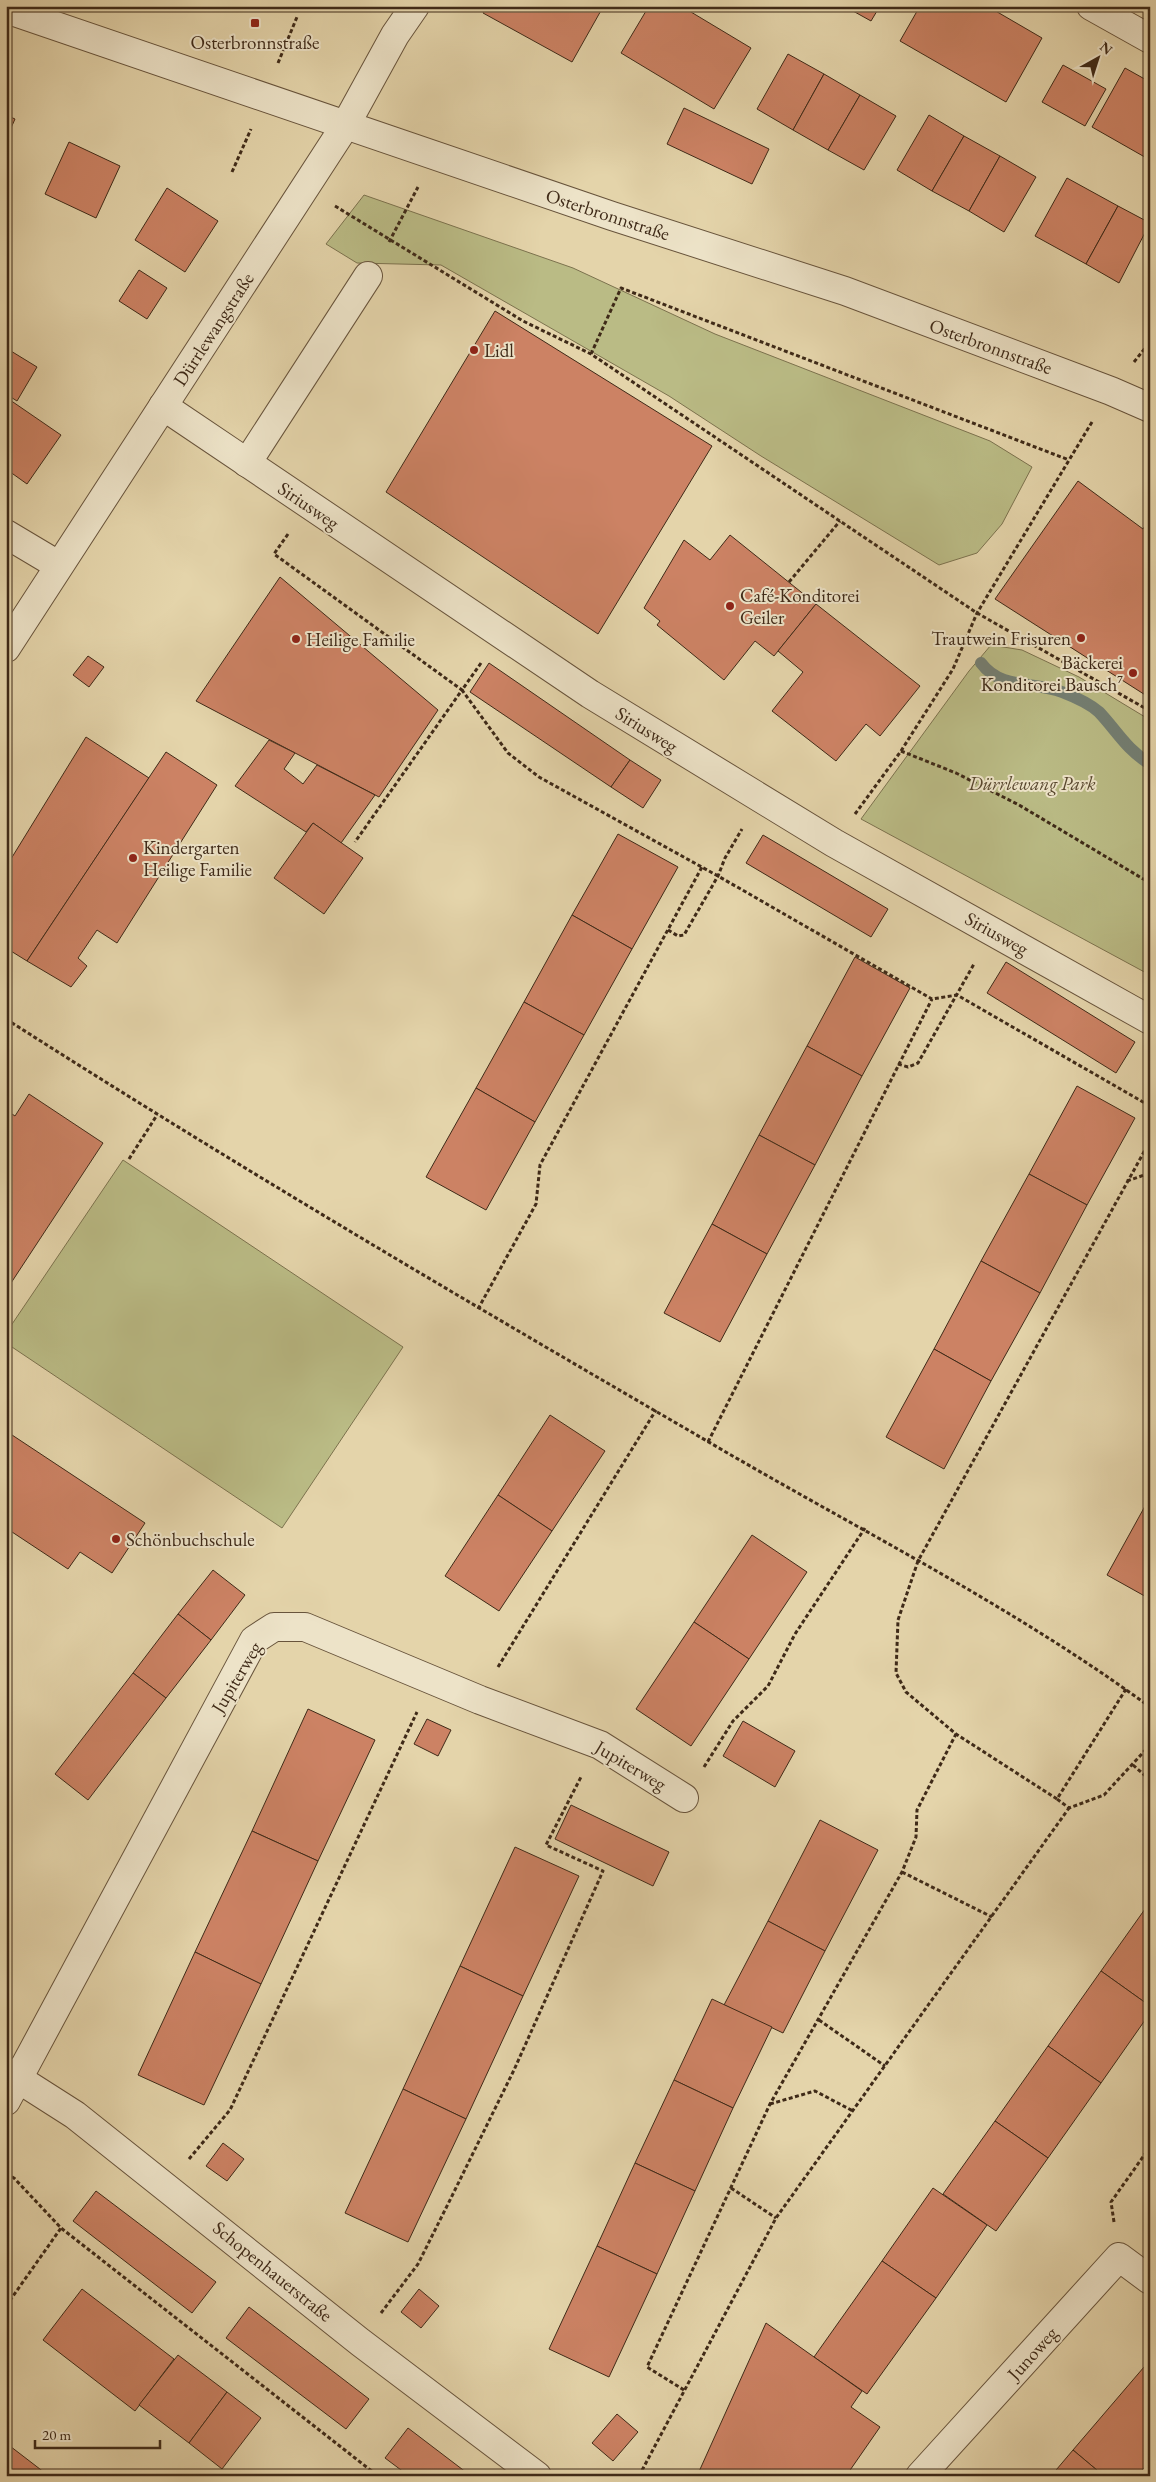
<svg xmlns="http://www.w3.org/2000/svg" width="1156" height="2482" font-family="'EB Garamond',serif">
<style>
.green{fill:#babb85;stroke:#7c724e}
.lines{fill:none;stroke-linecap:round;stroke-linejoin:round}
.stream{stroke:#747f73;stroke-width:12}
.building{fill:#cc8264;stroke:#3f2a18}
.minor-casing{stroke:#68543c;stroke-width:30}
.path{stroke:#3f2a18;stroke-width:3;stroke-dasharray:4 2.5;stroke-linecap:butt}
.minor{stroke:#ede3c8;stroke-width:28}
.poi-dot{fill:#8f2418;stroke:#ede3c8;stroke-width:2}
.labels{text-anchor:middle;stroke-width:4;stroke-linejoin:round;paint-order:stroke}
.poi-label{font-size:19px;fill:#3f2a18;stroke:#ede3c8;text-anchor:start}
.street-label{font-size:19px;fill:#3f2a18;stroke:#ede3c8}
.park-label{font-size:19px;font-style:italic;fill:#58472e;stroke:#ede3c8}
</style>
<rect width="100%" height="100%" fill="#e4d4aa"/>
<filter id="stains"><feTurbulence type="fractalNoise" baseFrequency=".004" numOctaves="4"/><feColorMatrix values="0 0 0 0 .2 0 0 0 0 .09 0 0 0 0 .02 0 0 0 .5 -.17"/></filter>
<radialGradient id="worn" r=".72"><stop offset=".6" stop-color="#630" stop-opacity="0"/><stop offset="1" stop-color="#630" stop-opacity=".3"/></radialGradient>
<g class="green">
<path d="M 364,195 L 573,268 L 715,334 L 990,441 L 1032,467 L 1002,524 L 977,553 L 939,565 L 761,456 L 669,396 L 441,265 L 357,263 L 326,244 Z"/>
<path d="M 991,645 L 1022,650 L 1079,677 L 1150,720 L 1150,975 L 861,819 L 969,671 Z"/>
<path d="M 123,1160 L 403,1347 L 282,1528 L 6,1343 L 6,1333 Z"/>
</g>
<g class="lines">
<path class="stream" d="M 981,663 C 1001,690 1034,681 1062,692 C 1075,697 1089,703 1099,712 C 1117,731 1126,749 1150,764"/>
</g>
<g class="building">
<path d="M 487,6 L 602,6 L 603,7 L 572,62 L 483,13 Z"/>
<path d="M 649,6 L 681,6 L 751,48 L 714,109 L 621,53 Z"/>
<path d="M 844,6 L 880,6 L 871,21 Z"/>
<path d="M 920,6 L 987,6 L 1042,38 L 1006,102 L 900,41 Z"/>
<path d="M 788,54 L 824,74 L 793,130 L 757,109 Z"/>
<path d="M 1063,65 L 1106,89 L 1085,126 L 1042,102 Z"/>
<path d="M 1125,68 L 1150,82 L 1150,160 L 1092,127 Z"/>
<path d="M 824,74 L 860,95 L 828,150 L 793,130 Z"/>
<path d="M 860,95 L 896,116 L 864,170 L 828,150 Z"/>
<path d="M 684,108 L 769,149 L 752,184 L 667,144 Z"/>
<path d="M 6,115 L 15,119 L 6,139 Z"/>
<path d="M 929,115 L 964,136 L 932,191 L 897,170 Z"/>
<path d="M 964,136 L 1000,156 L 969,211 L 932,191 Z"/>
<path d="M 69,142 L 120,166 L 96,218 L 45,194 Z"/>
<path d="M 1000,156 L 1036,177 L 1004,232 L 969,211 Z"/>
<path d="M 1067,178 L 1118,206 L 1086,264 L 1035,236 Z"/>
<path d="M 167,188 L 218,221 L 185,272 L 135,240 Z"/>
<path d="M 1118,206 L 1150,223 L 1119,283 L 1086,264 Z"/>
<path d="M 139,270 L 167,288 L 147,319 L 119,301 Z"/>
<path d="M 495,311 L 712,446 L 598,634 L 386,492 Z"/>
<path d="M 6,348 L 37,367 L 17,401 L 6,394 Z"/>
<path d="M 10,400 L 61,435 L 27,484 L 6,469 L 6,405 Z"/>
<path d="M 1078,481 L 1143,529 L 1150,518 L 1150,698 L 995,599 Z"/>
<path d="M 730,535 L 816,604 L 774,656 L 755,641 L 724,680 L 657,625 L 660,621 L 644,608 L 684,540 L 710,560 Z"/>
<path d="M 280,577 L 438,710 L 379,797 L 196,701 Z"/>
<path d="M 816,604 L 920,686 L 880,736 L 866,724 L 836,761 L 772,711 L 803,672 L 778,651 Z"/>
<path d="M 88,656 L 104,667 L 89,687 L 73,675 Z"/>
<path d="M 489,663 L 630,760 L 611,787 L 470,692 Z"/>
<path d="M 86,737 L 149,778 L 27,961 L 6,948 L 6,867 Z"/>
<path d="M 269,740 L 295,753 L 284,769 L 303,784 L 317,765 L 375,795 L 341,843 L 313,823 L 306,832 L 235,786 Z"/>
<path d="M 166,752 L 217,785 L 117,943 L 97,930 L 78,958 L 87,966 L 71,987 L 27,961 Z"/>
<path d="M 630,760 L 661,780 L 643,808 L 611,787 Z"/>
<path d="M 313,823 L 363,858 L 324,914 L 274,878 Z"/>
<path d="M 618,834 L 678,867 L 632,949 L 572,915 Z"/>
<path d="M 763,835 L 888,909 L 871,937 L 746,863 Z"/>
<path d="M 572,915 L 632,949 L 584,1035 L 524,1002 Z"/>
<path d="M 855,957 L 910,988 L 862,1076 L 807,1046 Z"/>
<path d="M 1006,962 L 1135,1042 L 1116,1073 L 987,993 Z"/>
<path d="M 524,1002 L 584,1035 L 535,1122 L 476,1088 Z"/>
<path d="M 807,1046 L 862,1076 L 815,1165 L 759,1135 Z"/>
<path d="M 1077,1086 L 1135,1118 L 1087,1205 L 1029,1174 Z"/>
<path d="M 476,1088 L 535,1122 L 486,1210 L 426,1177 Z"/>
<path d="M 29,1094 L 103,1143 L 11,1283 L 6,1279 L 6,1110 L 15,1116 Z"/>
<path d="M 759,1135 L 815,1165 L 767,1254 L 712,1224 Z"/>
<path d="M 1029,1174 L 1087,1205 L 1040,1293 L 981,1261 Z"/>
<path d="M 712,1224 L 767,1254 L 720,1342 L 664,1313 Z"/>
<path d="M 981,1261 L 1040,1293 L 991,1381 L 934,1349 Z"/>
<path d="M 934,1349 L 991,1381 L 944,1469 L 886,1437 Z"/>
<path d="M 550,1415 L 605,1451 L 552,1531 L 498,1495 Z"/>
<path d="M 6,1431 L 145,1523 L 112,1573 L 80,1552 L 68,1569 L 6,1528 Z"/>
<path d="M 498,1495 L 552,1531 L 499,1611 L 445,1576 Z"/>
<path d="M 1150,1497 L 1150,1599 L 1107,1575 Z"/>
<path d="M 752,1535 L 807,1572 L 749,1659 L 694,1622 Z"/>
<path d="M 213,1570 L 245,1595 L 211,1640 L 178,1614 Z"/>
<path d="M 178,1614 L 211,1640 L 166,1698 L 133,1673 Z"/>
<path d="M 694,1622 L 749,1659 L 691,1746 L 636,1709 Z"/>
<path d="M 133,1673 L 166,1698 L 88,1800 L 55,1774 Z"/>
<path d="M 308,1709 L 375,1740 L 318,1861 L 252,1831 Z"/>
<path d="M 427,1719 L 451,1730 L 438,1756 L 414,1744 Z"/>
<path d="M 743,1721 L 795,1751 L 775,1787 L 723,1756 Z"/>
<path d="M 571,1805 L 669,1852 L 653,1886 L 555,1839 Z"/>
<path d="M 820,1820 L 878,1850 L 825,1951 L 768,1921 Z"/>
<path d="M 252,1831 L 318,1861 L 261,1984 L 195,1952 Z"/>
<path d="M 515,1847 L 579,1876 L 523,1996 L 460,1966 Z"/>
<path d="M 1150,1902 L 1150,2006 L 1101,1971 Z"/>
<path d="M 768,1921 L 825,1951 L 783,2033 L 724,2005 Z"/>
<path d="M 195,1952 L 261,1984 L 204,2105 L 138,2075 Z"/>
<path d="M 460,1966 L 523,1996 L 466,2119 L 403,2089 Z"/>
<path d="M 1101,1971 L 1150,2006 L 1150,2013 L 1101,2083 L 1048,2046 Z"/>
<path d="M 712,1999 L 772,2027 L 733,2108 L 674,2080 Z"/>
<path d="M 1048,2046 L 1101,2083 L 1048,2158 L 995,2121 Z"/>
<path d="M 674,2080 L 733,2108 L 695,2191 L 635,2163 Z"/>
<path d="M 403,2089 L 466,2119 L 408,2242 L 345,2213 Z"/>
<path d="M 995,2121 L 1048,2158 L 996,2231 L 943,2194 Z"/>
<path d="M 223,2143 L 244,2159 L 227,2181 L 206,2166 Z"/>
<path d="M 635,2163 L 695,2191 L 657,2274 L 597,2246 Z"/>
<path d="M 933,2188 L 987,2225 L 936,2298 L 882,2261 Z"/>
<path d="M 96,2191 L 216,2282 L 192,2313 L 73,2221 Z"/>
<path d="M 597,2246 L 657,2274 L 609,2377 L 549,2349 Z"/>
<path d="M 882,2261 L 936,2298 L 867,2394 L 814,2357 Z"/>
<path d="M 82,2289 L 174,2359 L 135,2411 L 43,2340 Z"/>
<path d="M 419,2289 L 439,2306 L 421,2328 L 401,2312 Z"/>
<path d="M 249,2307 L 369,2399 L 346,2429 L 226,2338 Z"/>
<path d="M 766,2323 L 862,2391 L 851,2407 L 880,2427 L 846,2476 L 697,2476 Z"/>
<path d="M 178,2355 L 227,2392 L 189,2443 L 139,2405 Z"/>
<path d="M 1150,2360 L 1150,2461 L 1137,2476 L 1104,2476 L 1073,2450 Z"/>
<path d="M 227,2392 L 261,2418 L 222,2469 L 189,2443 Z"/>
<path d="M 617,2414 L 638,2432 L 613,2461 L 592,2443 Z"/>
<path d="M 408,2428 L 471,2476 L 409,2476 L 385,2458 Z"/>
<path d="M 6,2443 L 49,2476 L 6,2476 Z"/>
<path d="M 1073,2450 L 1104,2476 L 1051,2476 Z"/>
</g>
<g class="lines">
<defs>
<g id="minor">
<path d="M 1091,6 L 1150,39"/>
<path d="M 6,9 L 612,216 L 845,291 L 1111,391 L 1150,408"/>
<path d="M 163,406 L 590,694 L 834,843 L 1150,1020"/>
<path d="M 247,463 L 368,276"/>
<path d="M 6,534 L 58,565"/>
<path d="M 6,648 L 345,126 L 395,35 L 415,6"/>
<path d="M 6,2071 L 75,2115 L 360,2342 L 537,2476"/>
<path d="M 6,2101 L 254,1640 L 274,1627 L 305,1627 L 480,1700 L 600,1745 L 684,1798"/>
<path d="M 920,2476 L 1119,2257 L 1150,2280"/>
</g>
</defs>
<use href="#minor" class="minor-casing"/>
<g class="path">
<path d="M 278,63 L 297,17"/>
<path d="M 232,172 L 251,129"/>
<path d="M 335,206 L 523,321 L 591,354 L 977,613 L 1150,711"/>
<path d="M 389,242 L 418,187"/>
<path d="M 591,354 L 621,288 L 1069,460"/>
<path d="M 1134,362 L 1150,342"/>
<path d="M 288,534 L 274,554 L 462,690 L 355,842"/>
<path d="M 789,582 L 840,521"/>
<path d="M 481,663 L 462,690 L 508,753 L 539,777 L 718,876 L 932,999 L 957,995 L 1150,1106"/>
<path d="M 901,751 L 956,773 L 1019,805 L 1150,883"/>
<path d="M 855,814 L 901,751 L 953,669 L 977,613 L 1092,422"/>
<path d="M 668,930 L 678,936 L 684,935 L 718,876 L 725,858 L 742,829"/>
<path d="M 6,1019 C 236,1166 471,1304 707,1441 C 855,1528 1011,1605 1150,1707"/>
<path d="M 898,1064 L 908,1067 L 918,1063 L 974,964"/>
<path d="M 129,1159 L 157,1115"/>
<path d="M 1127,1181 L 1150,1173"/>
<path d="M 478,1309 L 536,1204 L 540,1165 L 702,867"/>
<path d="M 708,1442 L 932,999"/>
<path d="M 498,1667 L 656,1410"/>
<path d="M 1126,1689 L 1057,1799 L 1069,1808 L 1104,1795 L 1150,1745"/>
<path d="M 1133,1765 L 1150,1780"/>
<path d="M 704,1767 L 733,1721 L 768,1686 L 795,1634 L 865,1528"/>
<path d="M 1057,1799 L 956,1734 L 906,1692 L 896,1673 L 898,1620 L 918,1561 L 1150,1141"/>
<path d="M 902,1872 L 992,1917"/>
<path d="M 819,2020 L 885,2066"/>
<path d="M 770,2104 L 815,2091 L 853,2111"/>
<path d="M 189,2159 L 230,2110 L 417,1712"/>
<path d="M 6,2174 L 14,2178 L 61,2228 L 378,2476"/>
<path d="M 731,2188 L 776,2218"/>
<path d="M 1114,2222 L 1111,2202 L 1150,2147"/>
<path d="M 6,2306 L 61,2228"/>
<path d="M 381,2313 L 418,2264 L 448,2204 L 514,2070 L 603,1871 L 546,1845 L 581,1777"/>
<path d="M 684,2390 L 647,2367 L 770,2104 L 902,1872 L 916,1837 L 917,1810 L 956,1734"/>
<path d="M 639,2476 L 776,2218 L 1069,1808"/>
</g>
<use href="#minor" class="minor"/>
</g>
<g class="poi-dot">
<rect x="250" y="18" width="10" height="10" rx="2.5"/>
<circle cx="474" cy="350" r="5"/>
<circle cx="730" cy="606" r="5"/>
<circle cx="1081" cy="638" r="5"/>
<circle cx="296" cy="639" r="5"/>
<circle cx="1133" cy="673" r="5"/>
<circle cx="133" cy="858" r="5"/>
<circle cx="116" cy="1539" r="5"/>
</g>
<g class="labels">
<g class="poi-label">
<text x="255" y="49" text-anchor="middle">Osterbronnstraße</text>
<text x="484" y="357">Lidl</text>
<text x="740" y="602">Café-Konditorei<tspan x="740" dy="22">Geiler</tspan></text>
<text x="1071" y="645" text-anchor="end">Trautwein Frisuren</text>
<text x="306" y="646">Heilige Familie</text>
<text x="1123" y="669" text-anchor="end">Bäckerei<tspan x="1123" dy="22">Konditorei Bausch⁷</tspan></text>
<text x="143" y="854">Kindergarten<tspan x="143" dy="22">Heilige Familie</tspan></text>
<text x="126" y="1546">Schönbuchschule</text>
</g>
<g class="street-label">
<text transform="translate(608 214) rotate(18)" y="7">Osterbronnstraße</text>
<text transform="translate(213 329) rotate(-57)" y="7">Dürrlewangstraße</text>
<text transform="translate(991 346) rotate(20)" y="7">Osterbronnstraße</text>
<text transform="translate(309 505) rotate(34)" y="7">Siriusweg</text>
<text transform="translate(647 729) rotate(32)" y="7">Siriusweg</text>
<text transform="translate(997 933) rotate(29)" y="7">Siriusweg</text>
<text transform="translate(236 1677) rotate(-59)" y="7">Jupiterweg</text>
<text transform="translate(631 1765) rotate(31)" y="7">Jupiterweg</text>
<text transform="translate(273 2271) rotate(39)" y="7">Schopenhauerstraße</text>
<text transform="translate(1032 2353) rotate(-48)" y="7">Junoweg</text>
</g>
<g class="park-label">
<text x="1032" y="790">Dürrlewang Park</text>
</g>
</g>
<rect width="1156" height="2482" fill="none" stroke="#e4d4aa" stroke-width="25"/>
<rect x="8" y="8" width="1141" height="2467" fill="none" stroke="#3f2a18" stroke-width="2.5"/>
<rect x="12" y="12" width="1131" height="2457" fill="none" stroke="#3f2a18"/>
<g transform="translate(1098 58) rotate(39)" stroke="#ede3c8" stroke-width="4" paint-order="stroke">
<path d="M0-4L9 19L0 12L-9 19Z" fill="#3f2a18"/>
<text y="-8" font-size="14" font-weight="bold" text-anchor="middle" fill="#3f2a18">N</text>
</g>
<path d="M35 2440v8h125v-8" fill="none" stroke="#3f2a18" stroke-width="2.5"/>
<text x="42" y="2440" font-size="15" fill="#3f2a18" stroke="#ede3c8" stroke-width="4" paint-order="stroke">20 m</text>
<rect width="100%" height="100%" filter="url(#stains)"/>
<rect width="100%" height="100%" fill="url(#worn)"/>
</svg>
